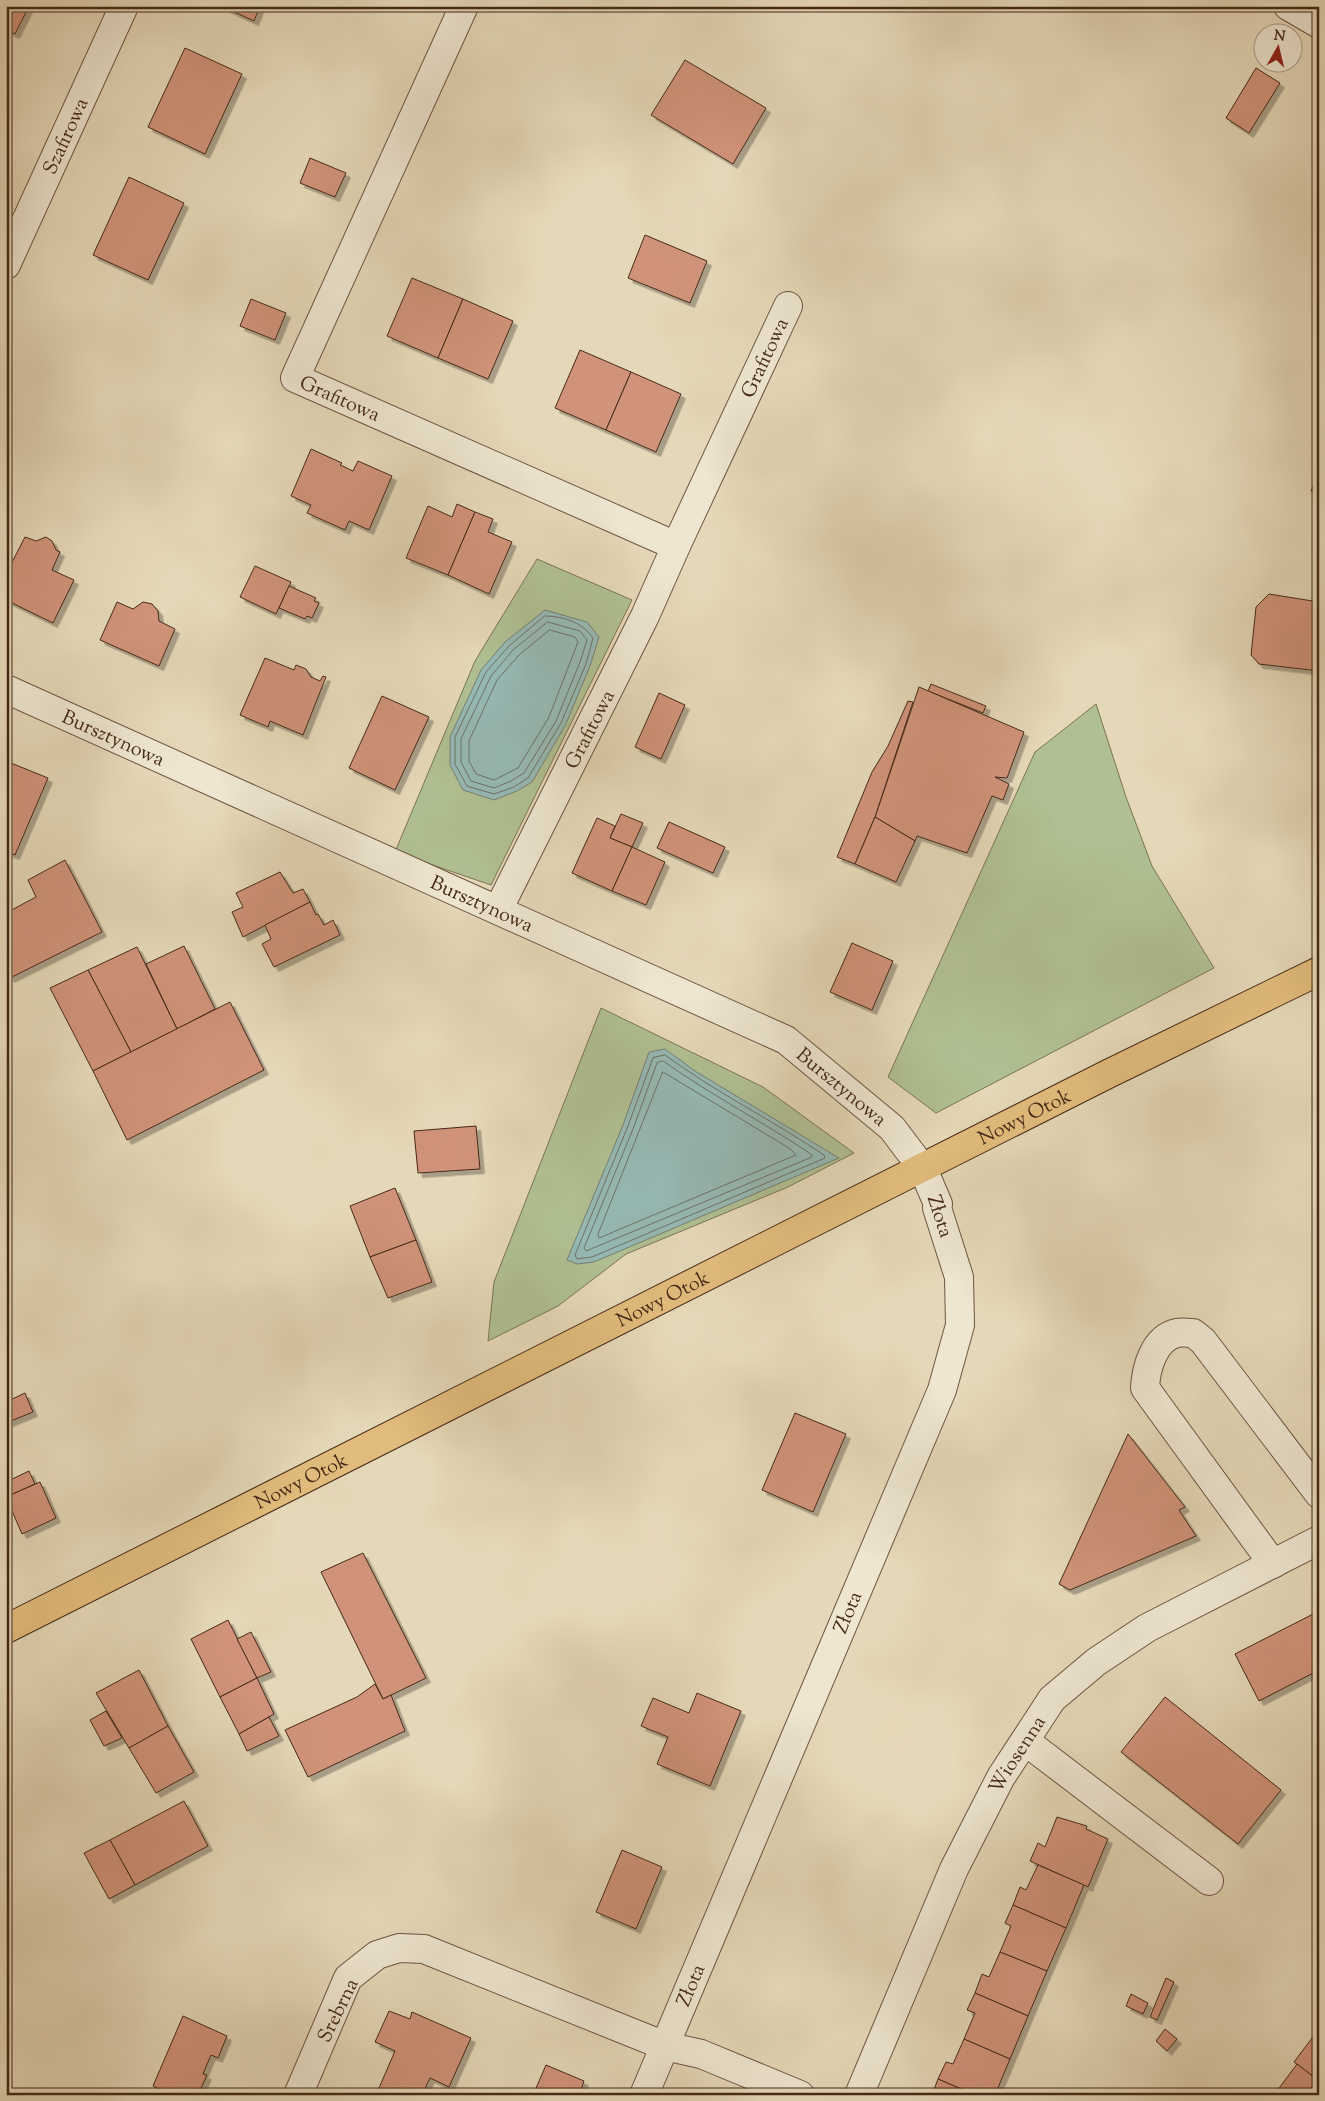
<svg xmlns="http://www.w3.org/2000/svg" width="1325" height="2101" font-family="'Sorts Mill Goudy',serif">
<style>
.green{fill:#b0c092;stroke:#7a7455}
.water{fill:#96b9b4;stroke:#767f76}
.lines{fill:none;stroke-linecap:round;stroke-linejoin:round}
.shore{stroke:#6e7166;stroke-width:1}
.building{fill:#d09379;stroke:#452918;filter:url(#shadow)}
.minor-casing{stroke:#6d5540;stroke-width:30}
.major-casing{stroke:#452918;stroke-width:30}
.minor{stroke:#eee6d1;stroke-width:28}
.major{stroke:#e2bc7c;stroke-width:28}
.labels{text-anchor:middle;stroke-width:4;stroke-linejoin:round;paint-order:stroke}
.street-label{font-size:20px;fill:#452918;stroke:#eee6d1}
</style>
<defs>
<filter id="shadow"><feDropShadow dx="4.5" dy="4.5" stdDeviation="0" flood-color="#0004"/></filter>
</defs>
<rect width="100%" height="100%" fill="#e5d8b8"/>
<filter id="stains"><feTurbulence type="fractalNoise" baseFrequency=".004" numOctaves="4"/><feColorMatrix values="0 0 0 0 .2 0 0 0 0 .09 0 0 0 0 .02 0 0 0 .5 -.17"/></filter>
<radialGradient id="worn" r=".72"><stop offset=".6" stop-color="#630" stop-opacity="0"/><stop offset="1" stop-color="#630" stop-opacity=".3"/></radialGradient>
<g class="green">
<path d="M 537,559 L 632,600 L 491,885 L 395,852 L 475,661 Z"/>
<path d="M 1096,704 L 1126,797 L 1152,866 L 1214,968 L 936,1113 L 888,1077 L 1035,752 Z"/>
<path d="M 601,1008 L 763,1087 L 854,1153 L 788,1187 L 626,1254 L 558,1306 L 488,1341 L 494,1282 Z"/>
</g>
<g class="water">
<path d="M 545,610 L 587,622 L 599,637 L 590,666 L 565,726 L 532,782 L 517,791 L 494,800 L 463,790 L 450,765 L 450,737 L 481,670 L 505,642 Z"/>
<path d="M 665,1049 L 695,1071 L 839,1158 L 594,1262 L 577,1264 L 567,1260 L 623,1125 L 649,1052 Z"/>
</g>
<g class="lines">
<g class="shore">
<path d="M 545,616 C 564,616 583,623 593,638 L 586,664 L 561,723 L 528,778 L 514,787 L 494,794 L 467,786 L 455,764 L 455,737 L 486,672 L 509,646 Z"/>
<path d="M 548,622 L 580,631 L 587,640 L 580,662 L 556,721 L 524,773 L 511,781 L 494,788 L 471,781 L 461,762 L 461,739 L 491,676 L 513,650 Z"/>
<path d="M 550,630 L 575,637 L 578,642 L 549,717 L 518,768 L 494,780 L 476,774 L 469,761 L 469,741 L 497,680 L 519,655 Z"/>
<path d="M 665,1055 C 715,1092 772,1120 824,1155 L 825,1158 L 592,1257 L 577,1259 L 575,1255 L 628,1126 L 653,1058 Z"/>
<path d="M 663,1061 C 711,1095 763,1122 811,1154 L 812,1157 L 586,1251 L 584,1248 L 633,1129 L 657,1063 Z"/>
<path d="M 663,1072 L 789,1148 L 796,1155 L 599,1238 L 598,1235 Z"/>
</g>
</g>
<g class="building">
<path d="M 6,6 L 29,6 L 15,34 L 6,30 Z"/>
<path d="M 221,6 L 260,6 L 254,21 Z"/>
<path d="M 185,48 L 242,74 L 205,154 L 148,127 Z"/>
<path d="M 685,60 L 766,108 L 733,164 L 651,115 Z"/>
<path d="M 1256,68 L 1280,83 L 1249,133 L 1226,118 Z"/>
<path d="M 310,158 L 346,173 L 335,197 L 300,183 Z"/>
<path d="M 129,177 L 184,203 L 148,280 L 93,255 Z"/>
<path d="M 645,235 L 707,261 L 690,303 L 628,278 Z"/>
<path d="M 412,278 L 463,299 L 438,358 L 387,336 Z"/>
<path d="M 251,299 L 286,313 L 275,340 L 240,326 Z"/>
<path d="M 463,299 L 513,321 L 488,379 L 438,358 Z"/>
<path d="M 580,350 L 631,372 L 606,430 L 555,408 Z"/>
<path d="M 631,372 L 681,394 L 656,452 L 606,430 Z"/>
<path d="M 311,449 L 342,463 L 340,465 L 353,471 L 358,461 L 392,476 L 369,530 L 349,521 L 345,530 L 307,513 L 311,505 L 291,496 Z"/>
<path d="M 1319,473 L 1319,494 L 1311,491 Z"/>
<path d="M 457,504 L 475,512 L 448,575 L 406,558 L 428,506 L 452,517 Z"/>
<path d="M 475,512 L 493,519 L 488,532 L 512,542 L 489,594 L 448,575 Z"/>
<path d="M 25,537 L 36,541 L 46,537 L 52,541 L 56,550 L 60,552 L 52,570 L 74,580 L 53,623 L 6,600 L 6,574 Z"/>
<path d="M 255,566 L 291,582 L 276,614 L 240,597 Z"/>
<path d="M 289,586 L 316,598 L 314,601 L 319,603 L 312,618 L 307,616 L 305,619 L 279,608 Z"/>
<path d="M 1269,594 L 1319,602 L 1319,671 L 1259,664 L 1251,655 L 1256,607 Z"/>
<path d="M 117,602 L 133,609 L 143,602 L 152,604 L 158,611 L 159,621 L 175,629 L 159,666 L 100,640 Z"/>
<path d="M 265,658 L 294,670 L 296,665 L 306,669 L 311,677 L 320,681 L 323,676 L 326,677 L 303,735 L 270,721 L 268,727 L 240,715 Z"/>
<path d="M 931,684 L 986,706 L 983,713 L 928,691 Z"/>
<path d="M 919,687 L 1024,732 L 1007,778 L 995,777 L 1009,784 L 1003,800 L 992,796 L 967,853 L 917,836 L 915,841 L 875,817 Z"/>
<path d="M 659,693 L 685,705 L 661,759 L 635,747 Z"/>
<path d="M 382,696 L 429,717 L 395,790 L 349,768 Z"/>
<path d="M 908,701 L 913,702 L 875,817 L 855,864 L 837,857 L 872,772 L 888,746 Z"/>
<path d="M 6,761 L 48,778 L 15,855 L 6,852 Z"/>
<path d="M 621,814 L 643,823 L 632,847 L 610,838 Z"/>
<path d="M 875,817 L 915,841 L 896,882 L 855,864 Z"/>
<path d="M 597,818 L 615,826 L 610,838 L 632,847 L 612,891 L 572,873 Z"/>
<path d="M 669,822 L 725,847 L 713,873 L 657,848 Z"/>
<path d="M 632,847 L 665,862 L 646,905 L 612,891 Z"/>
<path d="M 65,860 L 102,932 L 10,978 L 6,971 L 6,939 L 11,936 L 6,926 L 6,913 L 36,897 L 28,880 Z"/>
<path d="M 280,872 L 293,893 L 303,889 L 310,902 L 243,937 L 232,912 L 243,907 L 236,893 Z"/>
<path d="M 310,902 L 316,915 L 318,914 L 324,925 L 333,920 L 340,935 L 274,967 L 262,944 L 271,939 L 265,925 Z"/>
<path d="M 852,943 L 893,961 L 872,1010 L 830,992 Z"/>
<path d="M 184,946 L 215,1009 L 177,1029 L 146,964 Z"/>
<path d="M 137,947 L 177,1029 L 131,1052 L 88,970 Z"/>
<path d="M 88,970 L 131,1052 L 93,1071 L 50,988 Z"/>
<path d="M 230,1002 L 264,1070 L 127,1140 L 93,1071 Z"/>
<path d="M 476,1126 L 480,1169 L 418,1173 L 414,1131 Z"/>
<path d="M 395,1188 L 416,1240 L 370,1257 L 350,1206 Z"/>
<path d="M 416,1240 L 432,1282 L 388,1298 L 370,1257 Z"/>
<path d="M 25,1393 L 33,1412 L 6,1423 L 6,1402 Z"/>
<path d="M 795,1413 L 846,1434 L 813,1512 L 762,1490 Z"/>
<path d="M 1128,1434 L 1185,1507 L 1179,1510 L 1196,1536 L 1070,1590 L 1059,1584 Z"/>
<path d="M 29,1471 L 35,1484 L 6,1497 L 6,1482 Z"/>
<path d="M 40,1482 L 56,1518 L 22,1534 L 6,1497 Z"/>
<path d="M 363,1553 L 426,1678 L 383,1699 L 321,1572 Z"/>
<path d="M 1319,1611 L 1319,1670 L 1259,1701 L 1235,1654 Z"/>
<path d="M 228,1620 L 257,1678 L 220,1697 L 191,1639 Z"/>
<path d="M 251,1632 L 271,1672 L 257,1678 L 237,1639 Z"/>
<path d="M 139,1670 L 168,1726 L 129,1748 L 96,1693 Z"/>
<path d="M 257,1678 L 274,1714 L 239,1734 L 220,1697 Z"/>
<path d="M 375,1684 L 383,1699 L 391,1695 L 405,1731 L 308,1777 L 285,1730 L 357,1697 Z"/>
<path d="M 697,1693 L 741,1711 L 710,1786 L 657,1764 L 668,1737 L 641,1726 L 653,1698 L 689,1713 Z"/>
<path d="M 1165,1697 L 1281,1790 L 1238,1844 L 1121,1752 Z"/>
<path d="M 106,1711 L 122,1738 L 104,1746 L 90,1720 Z"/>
<path d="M 269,1717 L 279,1736 L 247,1751 L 239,1734 Z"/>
<path d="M 168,1726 L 194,1772 L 156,1793 L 129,1748 Z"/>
<path d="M 184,1801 L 208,1846 L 135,1885 L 110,1840 Z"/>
<path d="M 1057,1817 L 1087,1826 L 1086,1829 L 1108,1839 L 1088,1887 L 1030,1861 L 1038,1843 L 1045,1847 Z"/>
<path d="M 110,1840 L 135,1885 L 109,1899 L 84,1853 Z"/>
<path d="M 622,1850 L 662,1867 L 636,1929 L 596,1912 Z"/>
<path d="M 1038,1865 L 1084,1885 L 1066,1928 L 1013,1905 L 1020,1887 L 1026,1890 Z"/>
<path d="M 1013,1905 L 1066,1928 L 1047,1971 L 1000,1952 L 1011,1926 L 1005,1923 Z"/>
<path d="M 1000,1952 L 1047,1971 L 1028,2016 L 975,1993 L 982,1974 L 989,1977 Z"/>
<path d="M 1166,1978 L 1174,1982 L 1157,2020 L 1150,2017 Z"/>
<path d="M 975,1993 L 1028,2016 L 1010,2059 L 964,2039 L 975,2013 L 967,2010 Z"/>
<path d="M 1131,1994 L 1148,2003 L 1143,2014 L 1126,2006 Z"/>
<path d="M 389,2011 L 410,2019 L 412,2012 L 471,2038 L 449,2087 L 430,2078 L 422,2095 L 376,2095 L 395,2051 L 375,2042 Z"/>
<path d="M 183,2016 L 227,2036 L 218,2058 L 211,2055 L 203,2074 L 207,2075 L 198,2095 L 171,2095 L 153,2086 Z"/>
<path d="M 1165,2029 L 1177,2039 L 1167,2051 L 1156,2041 Z"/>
<path d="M 1319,2029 L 1319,2081 L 1294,2062 Z"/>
<path d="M 964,2039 L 1010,2059 L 995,2095 L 975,2095 L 938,2079 L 946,2062 L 953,2064 Z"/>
<path d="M 1297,2064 L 1319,2081 L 1319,2095 L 1274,2095 Z"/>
<path d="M 546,2065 L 584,2081 L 579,2095 L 533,2095 Z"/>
<path d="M 938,2079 L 975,2095 L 932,2095 Z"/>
</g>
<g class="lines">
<defs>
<g id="minor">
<path id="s1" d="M 464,6 L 295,378 L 676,546 L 645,616 L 498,910"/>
<path d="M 1288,6 L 1319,24"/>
<path id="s2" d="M 6,265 L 124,6"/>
<path id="s3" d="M 676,546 L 788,306"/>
<path id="s4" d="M 6,689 L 786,1040 L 892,1128 L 923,1169 L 938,1204 L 937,1208 L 959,1277 L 960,1325 L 942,1390 L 644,2095"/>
<path d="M 1273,1564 L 1145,1388 C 1146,1368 1154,1338 1177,1333 C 1182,1332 1188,1333 1193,1333 L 1203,1341 L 1319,1494"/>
<path d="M 1025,1741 L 1209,1881"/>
<path d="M 298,2095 L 348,1978 L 377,1955 L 399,1948 L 424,1949 L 665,2046 L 701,2054 L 800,2095"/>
<path id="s5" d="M 859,2095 L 954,1869 L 1001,1777 L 1052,1699 L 1096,1662 L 1147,1628 L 1319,1540"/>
</g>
<g id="major">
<path id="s6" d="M 6,1629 L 1108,1074 L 1319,971"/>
</g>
</defs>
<use href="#minor" class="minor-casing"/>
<use href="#major" class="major-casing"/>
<use href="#minor" class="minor"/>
<use href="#major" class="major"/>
</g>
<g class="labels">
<g class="street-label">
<text dy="7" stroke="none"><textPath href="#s2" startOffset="142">Szafirowa</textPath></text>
<text dy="7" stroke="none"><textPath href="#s3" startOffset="208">Grafitowa</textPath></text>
<text dy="7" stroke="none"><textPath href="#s1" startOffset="458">Grafitowa</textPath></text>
<text transform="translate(589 729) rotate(-63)" y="7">Grafitowa</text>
<text dy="7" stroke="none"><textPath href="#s4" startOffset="118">Bursztynowa</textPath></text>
<text dy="7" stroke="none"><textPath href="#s4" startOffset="522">Bursztynowa</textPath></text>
<text dy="7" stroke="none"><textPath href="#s4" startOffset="928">Bursztynowa</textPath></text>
<text dy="7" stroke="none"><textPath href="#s6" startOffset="1140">Nowy Otok</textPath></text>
<text transform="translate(941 1216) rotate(72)" y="7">Złota</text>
<text dy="7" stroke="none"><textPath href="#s6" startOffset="735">Nowy Otok</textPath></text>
<text dy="7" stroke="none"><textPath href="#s6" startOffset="330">Nowy Otok</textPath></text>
<text transform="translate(847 1612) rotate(-67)" y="7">Złota</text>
<text dy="7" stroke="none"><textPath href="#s5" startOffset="376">Wiosenna</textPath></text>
<text transform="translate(690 1985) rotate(-67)" y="7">Złota</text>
<text transform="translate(337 2010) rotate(-64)" y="7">Srebrna</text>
</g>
</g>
<rect width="1325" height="2101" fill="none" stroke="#e5d8b8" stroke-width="25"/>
<rect x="8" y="8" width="1310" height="2086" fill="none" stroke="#452918" stroke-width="2.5"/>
<rect x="12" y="12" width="1300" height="2076" fill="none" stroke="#452918"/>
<g transform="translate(1278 48) rotate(8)"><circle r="24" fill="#eee6d1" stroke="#aa9a87"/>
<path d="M0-4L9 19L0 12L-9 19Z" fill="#8f2418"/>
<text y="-8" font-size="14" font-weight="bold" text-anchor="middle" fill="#452918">N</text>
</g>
<rect width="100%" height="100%" filter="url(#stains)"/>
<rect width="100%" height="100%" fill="url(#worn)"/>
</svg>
